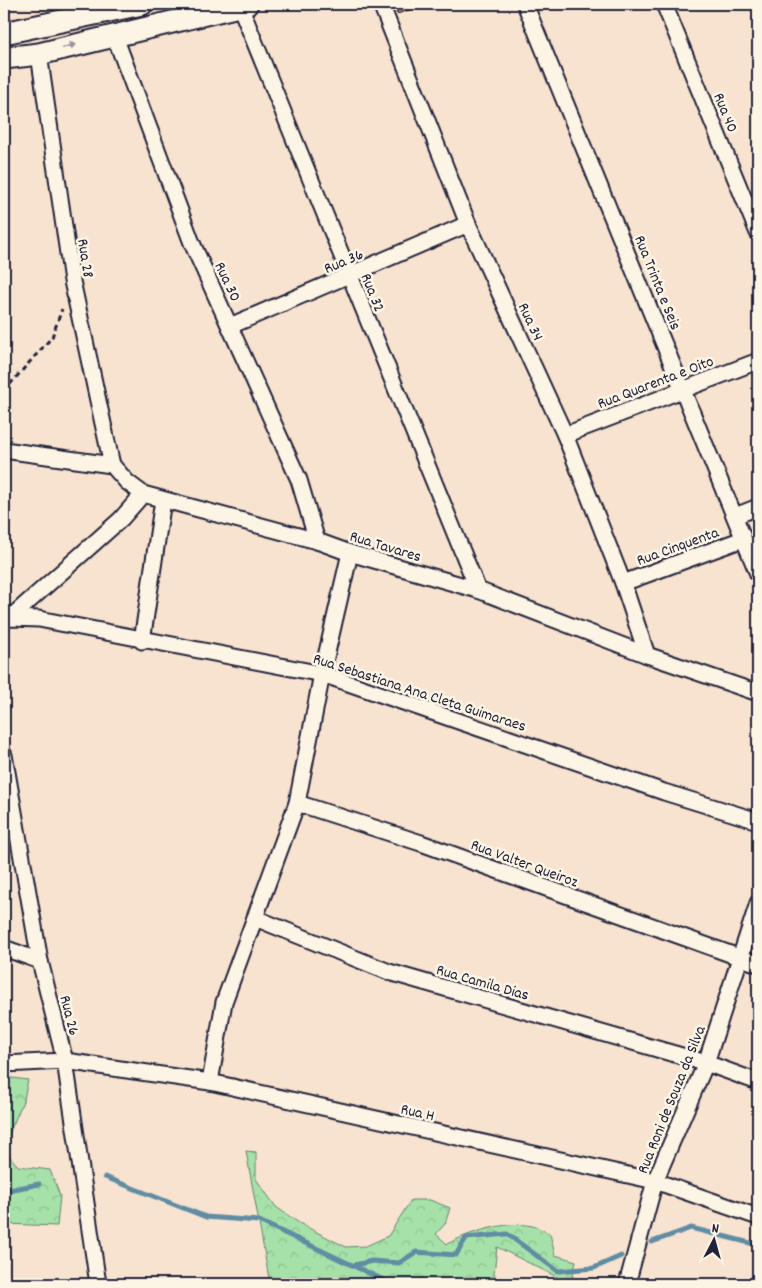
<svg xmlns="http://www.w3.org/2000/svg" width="762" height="1288" font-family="Dekko,sans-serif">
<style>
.forest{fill:url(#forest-crowns);stroke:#648272}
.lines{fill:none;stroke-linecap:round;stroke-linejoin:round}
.stream{stroke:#608ca4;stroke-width:5}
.street-casing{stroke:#22223b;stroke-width:19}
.secondary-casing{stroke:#22223b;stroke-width:25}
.path{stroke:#22223b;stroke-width:3;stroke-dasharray:5 4;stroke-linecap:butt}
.street{stroke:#fcf5e5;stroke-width:15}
.secondary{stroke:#fcf5e5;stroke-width:21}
.wall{fill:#ca9f86;stroke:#22223b}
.shaded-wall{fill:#a4826d;stroke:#22223b}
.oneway{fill:#9a9698}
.labels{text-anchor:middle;stroke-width:5;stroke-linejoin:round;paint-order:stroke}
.street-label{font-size:16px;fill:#22223b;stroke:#fcf5e5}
</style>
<defs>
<pattern id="forest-crowns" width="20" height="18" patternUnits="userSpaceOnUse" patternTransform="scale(1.25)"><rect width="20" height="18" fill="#a5e1a8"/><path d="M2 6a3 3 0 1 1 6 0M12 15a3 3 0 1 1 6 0" fill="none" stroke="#8ec192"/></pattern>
</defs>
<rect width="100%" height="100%" fill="#f7e3cf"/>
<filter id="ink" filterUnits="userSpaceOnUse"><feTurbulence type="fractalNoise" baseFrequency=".02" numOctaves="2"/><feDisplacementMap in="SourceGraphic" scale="10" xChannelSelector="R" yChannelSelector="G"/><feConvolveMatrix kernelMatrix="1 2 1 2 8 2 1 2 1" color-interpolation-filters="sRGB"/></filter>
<g filter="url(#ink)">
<g class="forest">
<path d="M 4,1077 L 28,1080 L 24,1099 L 4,1146 Z"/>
<path d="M 4,1150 L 18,1166 L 50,1170 L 60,1196 L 57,1226 L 4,1224 Z"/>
<path d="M 246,1151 L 256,1152 L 256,1179 L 276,1207 L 299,1223 L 346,1247 L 366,1246 L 388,1236 L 411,1200 L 430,1200 L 450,1208 L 445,1224 L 436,1234 L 447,1244 C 468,1233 507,1220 532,1226 C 538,1227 544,1231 550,1234 L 555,1255 L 576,1261 L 571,1284 L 497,1247 L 494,1274 L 499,1284 L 270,1284 Z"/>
</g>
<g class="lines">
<g class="stream">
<path d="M 105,1177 L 206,1217 L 259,1221 L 392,1284"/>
<path d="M 4,1191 L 39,1184"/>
<path d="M 652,1242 L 691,1228 L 758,1245"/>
<path d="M 355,1265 L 372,1261 L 399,1263 L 416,1252 L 456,1255 L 466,1238 L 507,1234 L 558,1271 L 594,1268 L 621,1256"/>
</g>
<defs>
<g id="street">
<path d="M 381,4 L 468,224 L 565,435 L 623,583 L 647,655"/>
<path d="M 525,4 L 758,574"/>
<path d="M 664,4 L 758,233"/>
<path d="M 240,6 L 478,590"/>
<path d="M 114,34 L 192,243 L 299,480 L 317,541"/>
<path d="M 39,54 L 72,281 L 112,465"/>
<path d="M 230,326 L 468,224"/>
<path d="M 565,435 L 758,361"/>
<path d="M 4,450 L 112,465 L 127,482 L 143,494 L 317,541 L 350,553 L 478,590 L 647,655 L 758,693"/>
<path d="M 735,516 L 758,507"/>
<path d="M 623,583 L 743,539"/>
<path d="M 10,618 L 121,519 L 143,494"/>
<path d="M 4,620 L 10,618 L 39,619 L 322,674 L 664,792 L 758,821"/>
<path d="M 142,641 L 163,500"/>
<path d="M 4,755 L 40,961 L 65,1061 L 98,1284"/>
<path d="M 297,803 L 421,843 L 758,964"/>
<path d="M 255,918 L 389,972 L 706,1063 L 758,1082"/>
<path d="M 4,948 L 40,961"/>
<path d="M 4,1064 L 65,1061 L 210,1082 L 655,1181 L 758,1217"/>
<path d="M 210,1082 L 224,1002 L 297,803 L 322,674 L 350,553"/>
<path d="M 627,1284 L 655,1181 L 706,1063 L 758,903"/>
</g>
<g id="secondary">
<path d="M 4,33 L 142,4"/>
<path d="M 4,58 L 39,54 L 247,4"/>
</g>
</defs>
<use href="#street" class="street-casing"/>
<use href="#secondary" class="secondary-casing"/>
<path class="path" d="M 4,391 L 52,337 L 62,309"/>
<use href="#street" class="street"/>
<use href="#secondary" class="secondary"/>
</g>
<path class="wall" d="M 393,4 L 433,4 L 425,7 L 424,5 L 397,14 Z"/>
<g class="shaded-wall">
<path d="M 397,4 L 424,4 L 424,5 L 397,14 Z"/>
<path d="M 425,4 L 433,4 L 425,7 Z"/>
</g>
<defs><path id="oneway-solid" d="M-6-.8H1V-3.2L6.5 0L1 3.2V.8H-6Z" transform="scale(1.25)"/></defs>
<use class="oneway" href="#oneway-solid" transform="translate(69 46) rotate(-15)"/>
</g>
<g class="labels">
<g class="street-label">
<text transform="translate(727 112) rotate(68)" y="6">Rua 40</text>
<text transform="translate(87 258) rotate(81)" y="6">Rua 28</text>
<text transform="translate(343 260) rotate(-23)" y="6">Rua 36</text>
<text transform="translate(229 281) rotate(65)" y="6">Rua 30</text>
<text transform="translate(659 282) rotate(68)" y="6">Rua Trinta e Seis</text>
<text transform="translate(374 292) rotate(68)" y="6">Rua 32</text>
<text transform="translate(532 321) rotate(65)" y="6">Rua 34</text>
<text transform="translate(655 381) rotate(-21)" y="6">Rua Quarenta e Oito</text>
<text transform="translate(386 545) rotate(17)" y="6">Rua Tavares</text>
<text transform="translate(677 545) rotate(-20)" y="6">Rua Cinquenta</text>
<text transform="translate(420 691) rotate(18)" y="6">Rua Sebastiana Ana Cleta Guimaraes</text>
<text transform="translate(525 862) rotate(20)" y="6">Rua Valter Queiroz</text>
<text transform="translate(483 981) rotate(16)" y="6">Rua Camila Dias</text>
<text transform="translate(71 1015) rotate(76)" y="6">Rua 26</text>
<text transform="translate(670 1099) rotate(-68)" y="6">Rua Roni de Souza da Silva</text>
<text transform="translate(418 1111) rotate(13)" y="6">Rua H</text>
</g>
</g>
<rect width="762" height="1288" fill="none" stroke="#fcf5e5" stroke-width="20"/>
<rect x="10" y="10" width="742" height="1268" fill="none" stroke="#22223b" stroke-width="2" filter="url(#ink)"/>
<g transform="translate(714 1240) rotate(6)" stroke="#fcf5e5" stroke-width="4" paint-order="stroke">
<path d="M0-4L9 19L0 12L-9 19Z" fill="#22223b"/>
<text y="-8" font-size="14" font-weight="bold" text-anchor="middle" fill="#22223b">N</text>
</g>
</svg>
